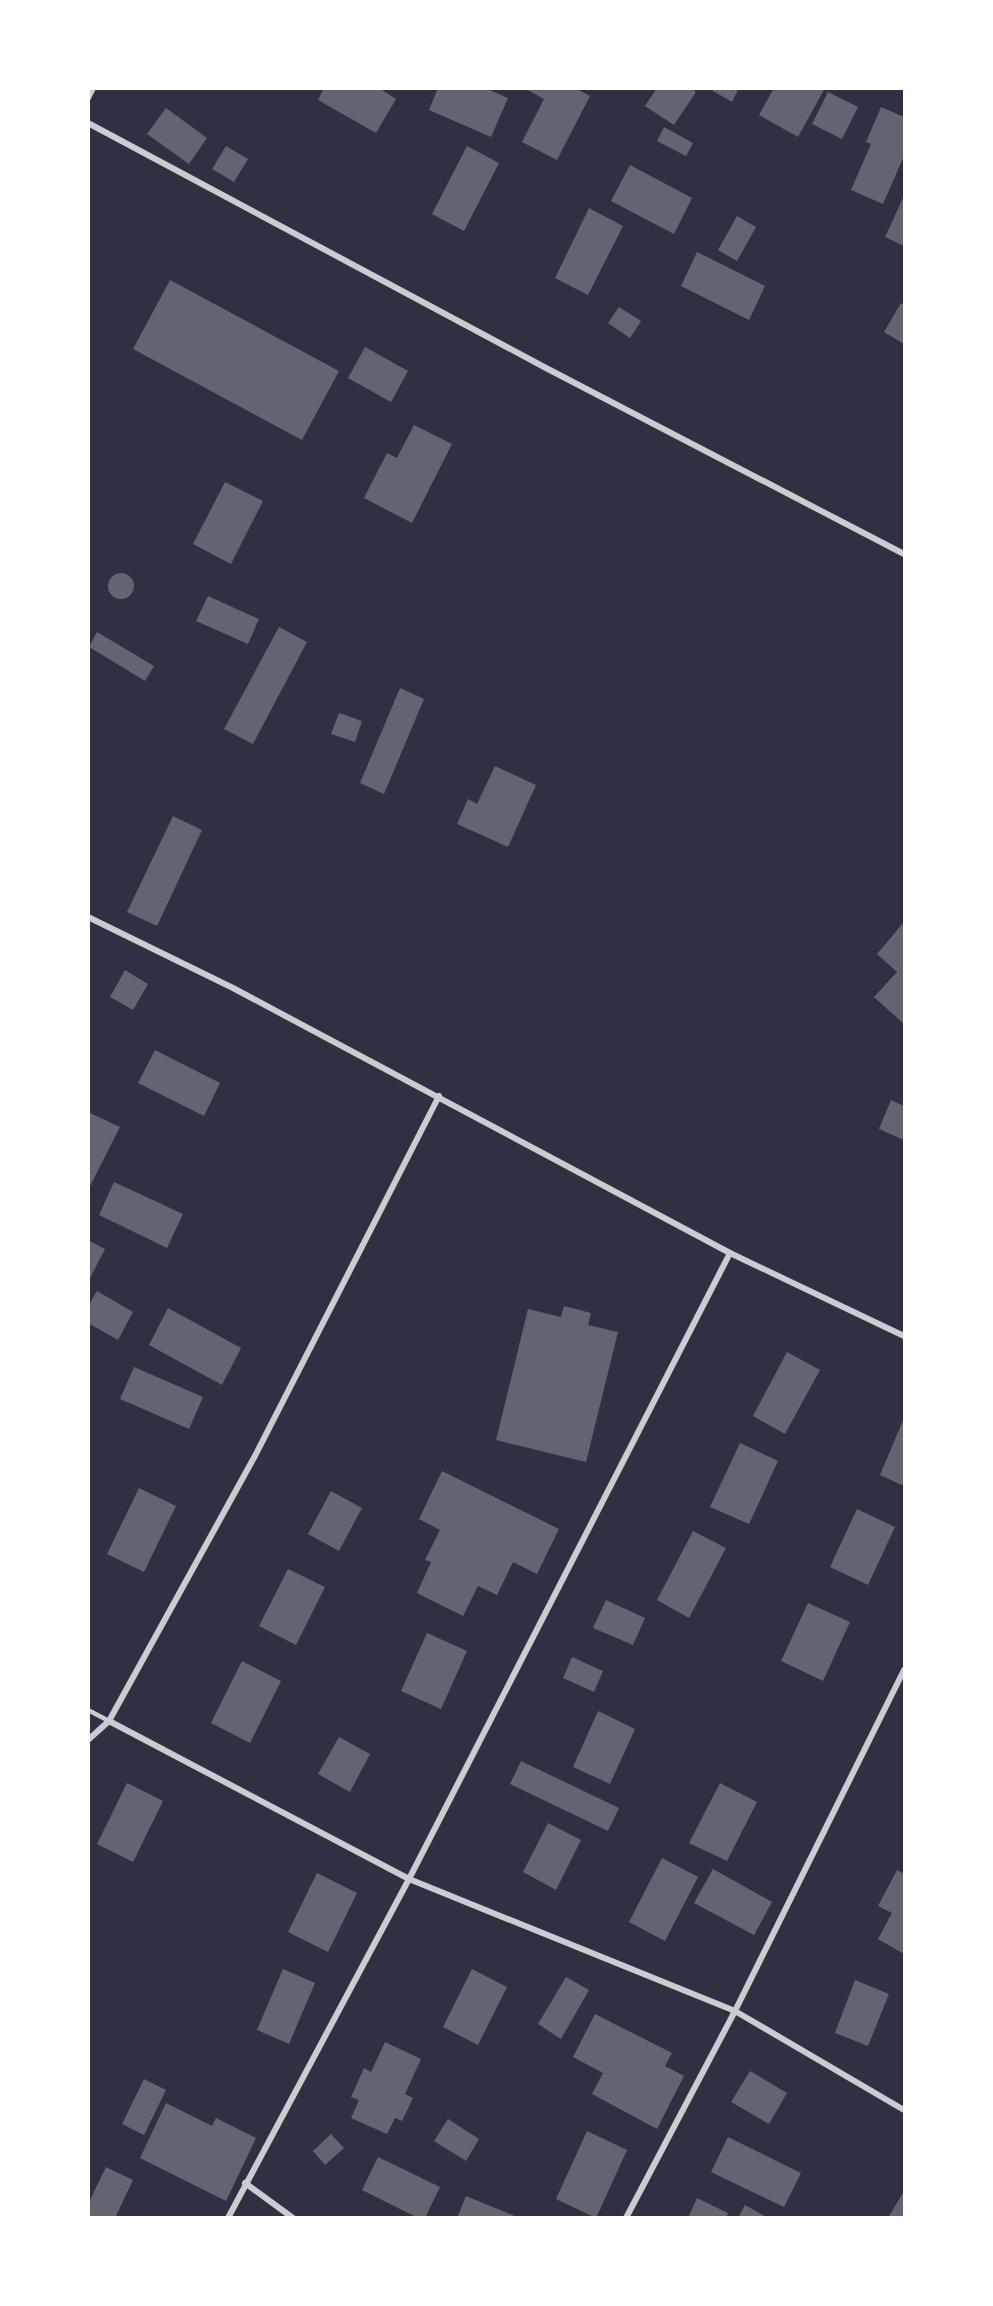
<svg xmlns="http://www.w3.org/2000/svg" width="993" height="2306" font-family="'Roboto Condensed',sans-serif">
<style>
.building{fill:#626471}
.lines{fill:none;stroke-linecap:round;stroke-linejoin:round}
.service{stroke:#caccd0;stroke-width:4.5}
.minor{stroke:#caccd0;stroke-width:6}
</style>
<rect width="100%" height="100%" fill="#2d3142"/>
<g class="building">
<path d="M 324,88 L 379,88 L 396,99 L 376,133 L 318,100 Z"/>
<path d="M 438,88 L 485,88 L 508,98 L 491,137 L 429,110 Z"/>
<path d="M 524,88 L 575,88 L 590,96 L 557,160 L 522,142 L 544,99 Z"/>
<path d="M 657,88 L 691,88 L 696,92 L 674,125 L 645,106 Z"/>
<path d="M 708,88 L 739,88 L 732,102 Z"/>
<path d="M 774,88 L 825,88 L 798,137 L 759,115 Z"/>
<path d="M 828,92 L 858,107 L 842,139 L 812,124 Z"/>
<path d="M 881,107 L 904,117 L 904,156 L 883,204 L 851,190 L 871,144 L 866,142 Z"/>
<path d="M 166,108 L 207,138 L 189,164 L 147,134 Z"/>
<path d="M 664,127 L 693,143 L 686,156 L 657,141 Z"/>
<path d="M 226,146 L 248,159 L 234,182 L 212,169 Z"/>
<path d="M 467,146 L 499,163 L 464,231 L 432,214 Z"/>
<path d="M 630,165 L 692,198 L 674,234 L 611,201 Z"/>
<path d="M 903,198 L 904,199 L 904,246 L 885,237 Z"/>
<path d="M 589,208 L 623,226 L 588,295 L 555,278 Z"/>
<path d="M 737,216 L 756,227 L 737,261 L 718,250 Z"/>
<path d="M 697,252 L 765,286 L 749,320 L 681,286 Z"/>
<path d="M 170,280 L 339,371 L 302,440 L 133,349 Z"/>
<path d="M 901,303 L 904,305 L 904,344 L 884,332 Z"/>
<path d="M 619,307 L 641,321 L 630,338 L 608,323 Z"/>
<path d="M 365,347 L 408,371 L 391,402 L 348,378 Z"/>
<path d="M 414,425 L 452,444 L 412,523 L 364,498 L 387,453 L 397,458 Z"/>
<path d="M 225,482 L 263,501 L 231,564 L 193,544 Z"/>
<circle cx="121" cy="586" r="13"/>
<path d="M 208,596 L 259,619 L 248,644 L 196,621 Z"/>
<path d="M 279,627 L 307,642 L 253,744 L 224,729 Z"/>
<path d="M 97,632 L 154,666 L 145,681 L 89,647 Z"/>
<path d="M 400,688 L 424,699 L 384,794 L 360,783 Z"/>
<path d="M 339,713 L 362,721 L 355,742 L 331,734 Z"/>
<path d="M 495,766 L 536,785 L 508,847 L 457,824 L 468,799 L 477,804 Z"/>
<path d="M 173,816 L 202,830 L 157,926 L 127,912 Z"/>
<path d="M 904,922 L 904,1024 L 874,997 L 897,972 L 877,954 Z"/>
<path d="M 125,970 L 148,984 L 133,1010 L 110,997 Z"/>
<path d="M 155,1050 L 220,1083 L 204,1116 L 138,1083 Z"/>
<path d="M 891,1100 L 904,1106 L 904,1140 L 879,1129 Z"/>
<path d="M 88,1112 L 120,1127 L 88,1190 Z"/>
<path d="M 114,1182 L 183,1214 L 167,1248 L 99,1215 Z"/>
<path d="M 88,1240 L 105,1249 L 88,1282 Z"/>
<path d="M 97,1291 L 133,1312 L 118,1340 L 88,1323 L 88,1306 Z"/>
<path d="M 564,1306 L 591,1313 L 588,1325 L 618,1332 L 586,1462 L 496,1440 L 528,1309 L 561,1317 Z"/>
<path d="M 168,1308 L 241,1348 L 222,1385 L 149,1345 Z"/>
<path d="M 787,1352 L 820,1370 L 785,1434 L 753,1416 Z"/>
<path d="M 134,1367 L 203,1397 L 189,1429 L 120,1399 Z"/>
<path d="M 904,1418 L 904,1486 L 880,1475 Z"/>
<path d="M 740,1443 L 778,1461 L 749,1524 L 710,1507 Z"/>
<path d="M 442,1471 L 559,1529 L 537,1574 L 513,1562 L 497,1595 L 478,1586 L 463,1616 L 417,1593 L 431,1562 L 425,1560 L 440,1530 L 419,1519 Z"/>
<path d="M 139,1488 L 176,1506 L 144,1572 L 107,1554 Z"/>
<path d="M 331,1491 L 362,1508 L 339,1551 L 308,1534 Z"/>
<path d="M 857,1509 L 895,1527 L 868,1585 L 830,1567 Z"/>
<path d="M 693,1531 L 726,1548 L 689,1618 L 657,1600 Z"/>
<path d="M 288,1569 L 325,1587 L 296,1645 L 259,1626 Z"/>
<path d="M 606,1600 L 645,1618 L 633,1645 L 593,1628 Z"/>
<path d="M 808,1603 L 850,1622 L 823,1681 L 781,1661 Z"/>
<path d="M 427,1633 L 467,1651 L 441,1709 L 401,1691 Z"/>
<path d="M 572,1657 L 603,1671 L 594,1692 L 563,1678 Z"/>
<path d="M 242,1661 L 281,1681 L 250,1743 L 211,1723 Z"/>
<path d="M 598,1711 L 635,1729 L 610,1784 L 573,1767 Z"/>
<path d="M 339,1737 L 370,1754 L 350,1792 L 318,1774 Z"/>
<path d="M 521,1761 L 619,1808 L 608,1831 L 510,1784 Z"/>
<path d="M 127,1783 L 163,1801 L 133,1862 L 97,1844 Z"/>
<path d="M 720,1783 L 757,1802 L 727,1861 L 689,1843 Z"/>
<path d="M 548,1823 L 581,1840 L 556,1890 L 523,1872 Z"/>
<path d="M 662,1858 L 698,1877 L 665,1941 L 629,1922 Z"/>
<path d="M 713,1869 L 772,1902 L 754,1935 L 694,1903 Z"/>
<path d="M 897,1870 L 904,1874 L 904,1954 L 878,1939 L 892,1913 L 878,1906 Z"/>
<path d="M 317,1873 L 357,1893 L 328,1952 L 288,1932 Z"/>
<path d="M 283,1969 L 315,1983 L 289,2044 L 257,2030 Z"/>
<path d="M 472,1969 L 507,1987 L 478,2045 L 443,2027 Z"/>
<path d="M 566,1977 L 589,1990 L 561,2039 L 538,2024 Z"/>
<path d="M 855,1980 L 889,1994 L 868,2046 L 835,2033 Z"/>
<path d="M 595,2014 L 672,2053 L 665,2066 L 684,2076 L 657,2129 L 592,2094 L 603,2073 L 573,2057 Z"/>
<path d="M 385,2042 L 421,2059 L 405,2094 L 413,2098 L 402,2121 L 395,2118 L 387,2134 L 351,2118 L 359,2100 L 351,2097 L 364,2068 L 371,2072 Z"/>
<path d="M 750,2071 L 787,2093 L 769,2124 L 731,2102 Z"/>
<path d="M 144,2079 L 166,2090 L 144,2135 L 122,2124 Z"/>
<path d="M 166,2103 L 212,2126 L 216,2118 L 256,2138 L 226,2201 L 140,2158 Z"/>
<path d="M 448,2119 L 479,2139 L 466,2161 L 434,2141 Z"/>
<path d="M 587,2131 L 627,2150 L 596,2218 L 556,2199 Z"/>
<path d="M 331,2134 L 344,2148 L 325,2165 L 313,2151 Z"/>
<path d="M 728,2137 L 801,2173 L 784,2207 L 711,2172 Z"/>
<path d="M 378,2157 L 440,2187 L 425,2218 L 418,2218 L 362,2190 Z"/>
<path d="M 106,2167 L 133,2180 L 115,2218 L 88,2218 L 88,2204 Z"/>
<path d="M 904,2191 L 904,2218 L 888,2218 Z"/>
<path d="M 466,2196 L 517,2217 L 517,2218 L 457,2218 Z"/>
<path d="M 697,2198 L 728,2213 L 726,2218 L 688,2218 Z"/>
<path d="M 745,2205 L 768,2218 L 738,2218 Z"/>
</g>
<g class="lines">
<path class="service" d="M 88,1710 L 109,1721"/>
<g class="minor">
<path d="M 88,98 L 93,88"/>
<path d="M 88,123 L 546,368 L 904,554"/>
<path d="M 88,917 L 233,988 L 730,1253 L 904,1336"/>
<path d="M 904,1670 L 735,2011 L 904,2110"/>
<path d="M 109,1721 L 409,1879 L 735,2011 L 626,2218"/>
<path d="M 88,1740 L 109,1721 L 256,1454 L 439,1096"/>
<path d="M 245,2183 L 293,2218"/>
<path d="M 228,2218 L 409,1879 L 730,1253"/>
</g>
</g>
<rect width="993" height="2306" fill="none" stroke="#ffffff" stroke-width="180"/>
</svg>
